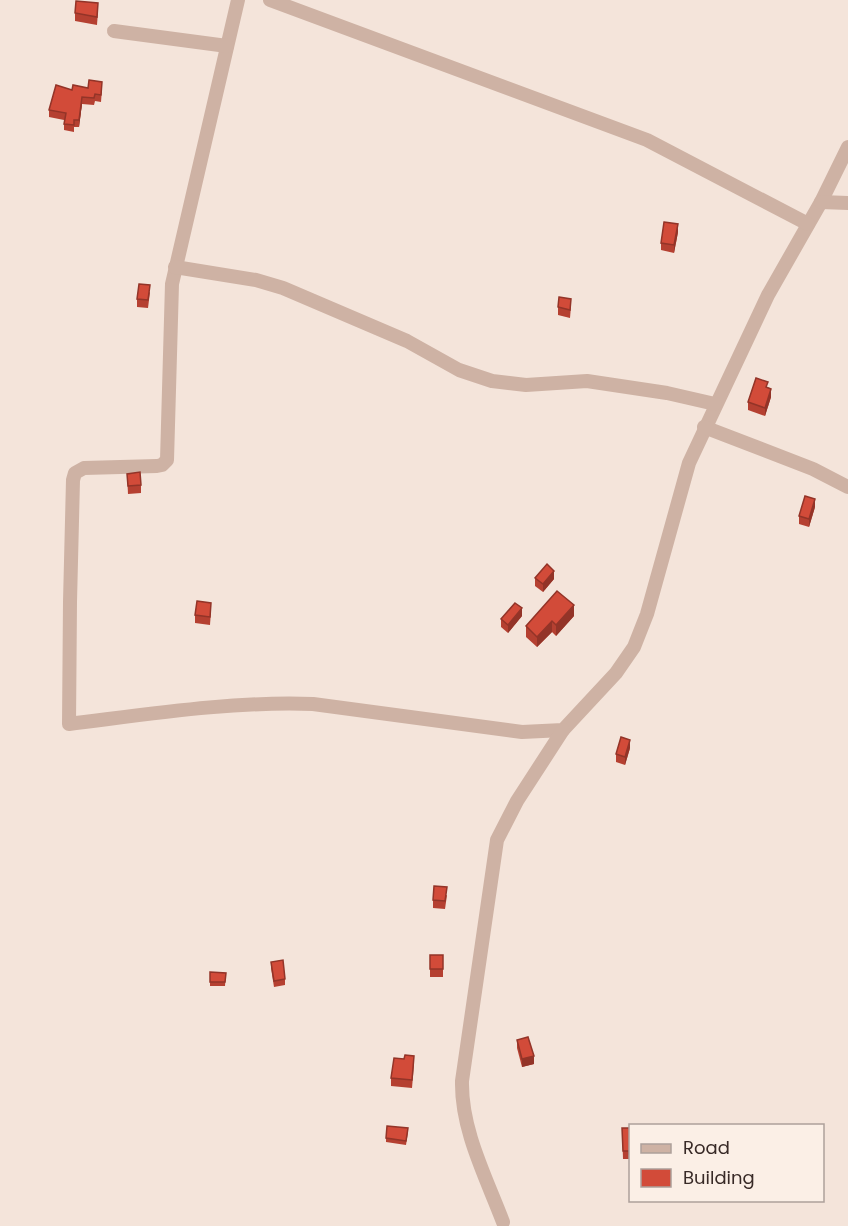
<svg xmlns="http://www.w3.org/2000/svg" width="848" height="1226" font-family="Poppins,sans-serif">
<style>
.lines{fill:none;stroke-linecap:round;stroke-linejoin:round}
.minor{stroke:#ceb2a4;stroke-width:14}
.wall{fill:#b54031}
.shaded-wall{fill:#933428}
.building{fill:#d24b39;stroke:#933428;stroke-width:1.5}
</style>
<rect width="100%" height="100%" fill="#f4e4da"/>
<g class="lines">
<g class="minor">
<path d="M 238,0 L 172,284 L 167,460 L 162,465 L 157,466 L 84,468 L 75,473 L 73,480 L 70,602 L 69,724 C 150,714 232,701 313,704 L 522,732 L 563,730 L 616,673 L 634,647 L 647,614 L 689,463 L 768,295 L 821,202 L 848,147"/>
<path d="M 270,0 L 647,140 L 808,224"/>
<path d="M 114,31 L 227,46"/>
<path d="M 821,202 L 848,203"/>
<path d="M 175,267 L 256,280 L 283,288 L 407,341 L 459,370 L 492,381 L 526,385 L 587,381 L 667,393 L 715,404"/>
<path d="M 704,427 L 813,469 L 848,487"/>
<path d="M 503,1222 C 486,1177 461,1130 462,1081 L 497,840 L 517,801 L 563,730"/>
</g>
</g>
<g class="wall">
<path d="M 98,11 L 97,25 L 75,21 L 75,13 Z"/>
<path d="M 88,88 L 102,89 L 101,102 L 95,101 L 94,105 L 82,104 L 79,127 L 74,127 L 74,132 L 64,130 L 64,120 L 49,117 L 49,110 L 72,90 Z"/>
<path d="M 678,232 L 674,253 L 661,250 L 661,243 Z"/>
<path d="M 150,292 L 148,308 L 137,307 L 137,299 Z"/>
<path d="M 571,306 L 570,318 L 558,315 L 558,307 Z"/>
<path d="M 768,388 L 771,397 L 765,416 L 748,410 L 748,402 Z"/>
<path d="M 127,474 L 141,485 L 141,493 L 128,494 Z"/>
<path d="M 815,507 L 809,527 L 799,524 L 799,516 Z"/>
<path d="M 535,578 L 554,579 L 543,592 L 535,586 Z"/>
<path d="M 211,611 L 210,625 L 195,623 L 195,615 Z"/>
<path d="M 522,616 L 508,633 L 501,627 L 501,619 Z"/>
<path d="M 574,616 L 556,636 L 552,632 L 537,647 L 526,637 L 526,626 Z"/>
<path d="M 630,748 L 625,765 L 616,762 L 616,754 Z"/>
<path d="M 447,895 L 445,909 L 433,908 L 433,900 Z"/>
<rect x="430" y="955" width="13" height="22"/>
<path d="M 271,962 L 285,979 L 285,985 L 274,987 L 271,968 Z"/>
<path d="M 210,972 L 226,973 L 225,986 L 210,986 Z"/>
<path d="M 517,1040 L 534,1064 L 522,1067 L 517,1048 Z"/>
<path d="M 414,1064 L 412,1088 L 391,1086 L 391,1078 Z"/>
<path d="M 622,1128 L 630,1128 L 630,1161 L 629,1161 L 629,1159 L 623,1159 Z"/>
<path d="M 408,1132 L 406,1145 L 386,1142 L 386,1138 Z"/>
</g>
<g class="shaded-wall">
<path d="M 82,97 L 82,104 L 79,127 L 79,120 Z"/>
<path d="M 678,224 L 678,232 L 674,253 L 674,245 Z"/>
<path d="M 771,389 L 771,397 L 765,416 L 765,408 Z"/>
<path d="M 815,499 L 815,507 L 809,527 L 809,519 Z"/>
<path d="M 554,571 L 554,579 L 543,592 L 543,584 Z"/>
<path d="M 574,605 L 574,616 L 556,636 L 556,625 Z"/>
<path d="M 522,608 L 522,616 L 508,633 L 508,625 Z"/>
<path d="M 552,621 L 552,632 L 537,647 L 537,637 Z"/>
<path d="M 630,740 L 630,748 L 625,765 L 625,757 Z"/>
<path d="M 534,1056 L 534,1064 L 522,1067 L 522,1059 Z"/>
</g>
<g class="building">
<path d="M 76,1 L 98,3 L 97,17 L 75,13 Z"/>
<path d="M 89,80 L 102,82 L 101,95 L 95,94 L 94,98 L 82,97 L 79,120 L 74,120 L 74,125 L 64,124 L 66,113 L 49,110 L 56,85 L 72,90 L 73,85 L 88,88 Z"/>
<path d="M 664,222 L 678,224 L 674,245 L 661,243 Z"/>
<path d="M 139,284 L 150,285 L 148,300 L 137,299 Z"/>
<path d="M 559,297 L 571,299 L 570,310 L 558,307 Z"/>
<path d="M 756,378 L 768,382 L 766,387 L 771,389 L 765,408 L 748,402 Z"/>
<path d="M 140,472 L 141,485 L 128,486 L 127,474 Z"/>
<path d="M 805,496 L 815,499 L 809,519 L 799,516 Z"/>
<path d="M 547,564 L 554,571 L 543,584 L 535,578 Z"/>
<path d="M 557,591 L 574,605 L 556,625 L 552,621 L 537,637 L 526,626 Z"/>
<path d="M 197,601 L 211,603 L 210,617 L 195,615 Z"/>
<path d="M 515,603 L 522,608 L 508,625 L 501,619 Z"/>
<path d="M 621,737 L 630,740 L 625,757 L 616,754 Z"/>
<path d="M 434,886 L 447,887 L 445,901 L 433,900 Z"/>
<rect x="430" y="955" width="13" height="14"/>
<path d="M 283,960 L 285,979 L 274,981 L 271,962 Z"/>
<path d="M 210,972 L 226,973 L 225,982 L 210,982 Z"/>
<path d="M 528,1037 L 534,1056 L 522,1059 L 517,1040 Z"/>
<path d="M 405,1055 L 414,1056 L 412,1080 L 391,1078 L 394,1058 L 404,1059 Z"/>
<path d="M 387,1126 L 408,1128 L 406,1141 L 386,1138 Z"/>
<path d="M 622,1128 L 630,1128 L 630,1154 L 629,1154 L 629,1151 L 623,1151 Z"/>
</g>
<rect x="629" y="1124" width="195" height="78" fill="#fbefe6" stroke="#ada09a" stroke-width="1.5"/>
<rect x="641" y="1144" width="30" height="9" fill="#ceb2a4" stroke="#ada09a" stroke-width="1.5"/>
<text x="683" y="1154" font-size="18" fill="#382a27">Road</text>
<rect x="641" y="1169" width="30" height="18" fill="#d24b39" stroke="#ada09a" stroke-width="1.5"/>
<text x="683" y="1184" font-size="18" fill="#382a27">Building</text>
</svg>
